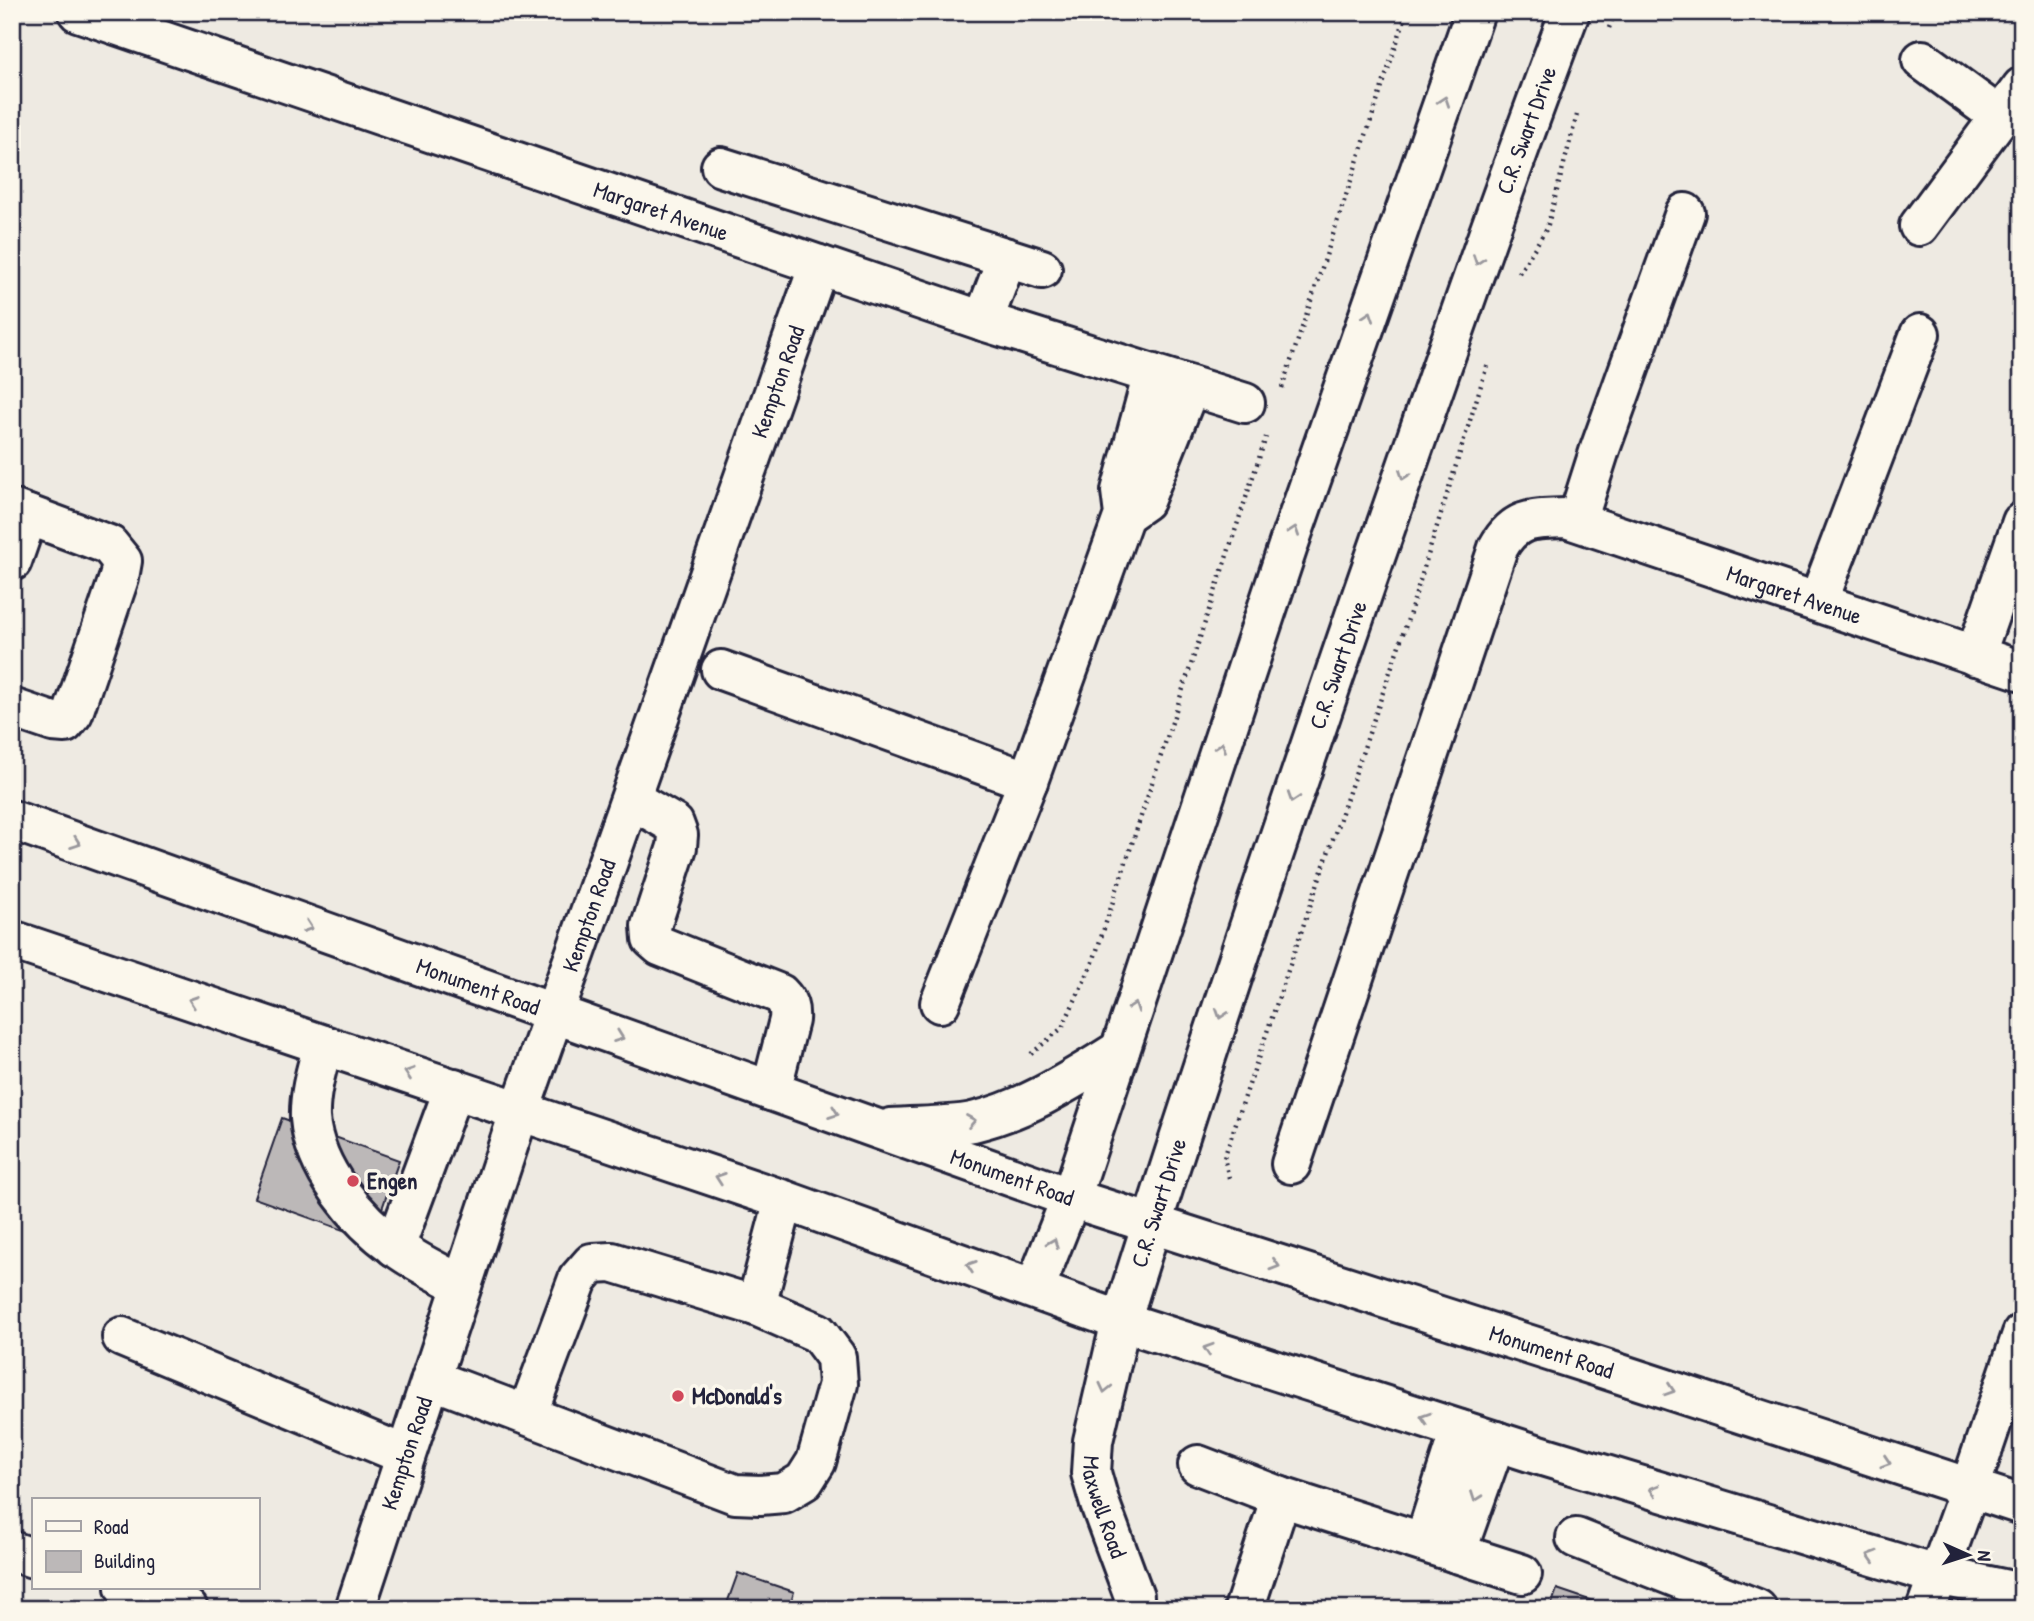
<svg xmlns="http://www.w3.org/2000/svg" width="2034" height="1621" font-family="'Patrick Hand',sans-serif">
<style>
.building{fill:#bcb8b8;stroke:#22223b;stroke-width:2}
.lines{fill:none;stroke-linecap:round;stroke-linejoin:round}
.minor-casing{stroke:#22223b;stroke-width:44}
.major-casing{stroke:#22223b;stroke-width:44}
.path{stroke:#22223b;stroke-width:4.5;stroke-dasharray:2 5;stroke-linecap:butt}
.minor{stroke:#fbf7ec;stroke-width:38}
.major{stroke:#fbf7ec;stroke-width:38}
.oneway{stroke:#99979c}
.poi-dot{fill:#d1495b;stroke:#fbf7ec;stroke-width:2.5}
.labels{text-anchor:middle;stroke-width:7;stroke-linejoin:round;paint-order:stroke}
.street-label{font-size:23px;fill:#22223b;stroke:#fbf7ec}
.poi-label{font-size:23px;font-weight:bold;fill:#22223b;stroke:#fbf7ec;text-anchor:start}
</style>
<rect width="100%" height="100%" fill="#eeeae2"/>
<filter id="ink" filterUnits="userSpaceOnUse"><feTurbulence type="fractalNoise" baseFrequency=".0143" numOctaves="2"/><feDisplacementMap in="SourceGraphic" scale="14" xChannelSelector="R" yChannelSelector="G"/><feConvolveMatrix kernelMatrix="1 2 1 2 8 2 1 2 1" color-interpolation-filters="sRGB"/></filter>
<g filter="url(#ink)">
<g class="building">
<path d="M 282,1118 L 399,1160 L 371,1240 L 254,1198 Z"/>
<path d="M 738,1573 L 794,1592 L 789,1609 L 725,1609 Z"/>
<path d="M 1557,1589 L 1616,1609 L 1550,1609 Z"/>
</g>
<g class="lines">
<defs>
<g id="minor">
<path id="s1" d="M 78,12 L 983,321 L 1245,403"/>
<path d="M 1922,60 L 2000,117"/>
<path d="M 721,167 L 1042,269"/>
<path d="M 1919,226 L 2022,87"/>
<path d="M 983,321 L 1007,258"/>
<path d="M 12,509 L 109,545 L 122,561 L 119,578 L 73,713 L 65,723 L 53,722 L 12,708"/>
<path d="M 1124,515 L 1144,501 L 1190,386"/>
<path d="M 1577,521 L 1600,449 L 1685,213"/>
<path d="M 12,561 L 28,515"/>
<path d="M 1818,602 L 1920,334"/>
<path d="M 1975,656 L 2022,522"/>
<path d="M 721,670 L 1028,781"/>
<path d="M 631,799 L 674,824 L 678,835 L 677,847 L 651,926 L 652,939 L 660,946 L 780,994 C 788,1002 790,1008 789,1020 L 771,1091"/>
<path d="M 940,1003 L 1028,781 L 1124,515 L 1121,491 L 1153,374"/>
<path d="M 323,1045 C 317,1068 309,1093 310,1118 C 314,1169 357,1220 397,1248 C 417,1263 440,1273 462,1285"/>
<path id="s2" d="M 1291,1164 L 1498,548 C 1515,517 1534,519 1566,518 L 2022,671"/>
<path d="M 395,1247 L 454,1088"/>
<path d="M 756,1306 L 784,1200"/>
<path id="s3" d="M 1121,1321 L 1093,1441 L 1091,1473 L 1100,1504 L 1134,1596 L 1133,1609"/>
<path d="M 122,1337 L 405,1455"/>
<path d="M 431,1379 L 735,1494 L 760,1495 L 784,1493 L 804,1481 L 816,1462 L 838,1384 L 836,1357 L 818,1333 L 756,1306 L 612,1262 L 592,1263 L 578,1279 L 527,1415"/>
<path d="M 1198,1465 L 1281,1497 L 1522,1574"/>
<path d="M 1576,1538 L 1757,1609"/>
<path d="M 1424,1542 L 1460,1430"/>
<path d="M 12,1551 L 33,1558"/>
<path d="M 1456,1553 L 1496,1441"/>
<path d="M 125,1588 L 188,1609"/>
<path id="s4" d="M 355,1609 L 520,1110 L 819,265"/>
<path d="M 1244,1609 L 1281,1497"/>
<path d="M 1926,1609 L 1969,1490 L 2022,1334"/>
</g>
<g id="major">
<path id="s5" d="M 12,820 L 1071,1198 L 1605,1369 L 2022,1505"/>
<path d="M 12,940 L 784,1200 L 1121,1321 L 1536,1454 L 1870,1555 L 1937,1575 L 2022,1593"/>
<path d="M 891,1128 C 918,1126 947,1127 973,1122 C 1028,1109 1073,1079 1120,1050"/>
<path d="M 1035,1288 L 1071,1198 L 1289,543 L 1475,12"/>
<path id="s6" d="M 1121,1321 C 1197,1078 1279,836 1362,595 C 1430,400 1497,205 1570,12"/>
</g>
</defs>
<use href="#minor" class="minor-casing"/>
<use href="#major" class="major-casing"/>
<g class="path">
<path d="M 1609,28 L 1615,12"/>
<path d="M 1519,273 L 1547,228 L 1577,115"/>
<path d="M 1282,388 L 1407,12"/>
<path d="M 1031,1054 L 1062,1028 L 1093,962 L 1266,437"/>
<path d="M 1229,1178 L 1224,1158 L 1408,619 L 1487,366"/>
</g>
<use href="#minor" class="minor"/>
<use href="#major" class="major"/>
</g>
<defs><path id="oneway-chevron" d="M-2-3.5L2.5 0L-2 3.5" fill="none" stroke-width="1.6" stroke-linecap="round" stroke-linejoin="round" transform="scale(1.75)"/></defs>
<g class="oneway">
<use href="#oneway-chevron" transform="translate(1444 101) rotate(-71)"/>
<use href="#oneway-chevron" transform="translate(1478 260) rotate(109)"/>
<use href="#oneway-chevron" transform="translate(1369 316) rotate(-71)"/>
<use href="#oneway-chevron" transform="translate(1404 475) rotate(109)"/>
<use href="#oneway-chevron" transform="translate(1294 531) rotate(-71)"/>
<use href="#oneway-chevron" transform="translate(1221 747) rotate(-72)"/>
<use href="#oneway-chevron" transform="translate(1293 798) rotate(108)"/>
<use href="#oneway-chevron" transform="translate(76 843) rotate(20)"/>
<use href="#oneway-chevron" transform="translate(308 927) rotate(19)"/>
<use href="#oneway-chevron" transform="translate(193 1001) rotate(-161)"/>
<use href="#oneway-chevron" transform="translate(1134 1007) rotate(-71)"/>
<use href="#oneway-chevron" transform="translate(1221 1014) rotate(108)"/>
<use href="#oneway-chevron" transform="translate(619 1037) rotate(20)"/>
<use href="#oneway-chevron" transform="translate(409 1073) rotate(-162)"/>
<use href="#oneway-chevron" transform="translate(834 1113) rotate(20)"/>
<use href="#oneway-chevron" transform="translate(971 1121) rotate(-10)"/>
<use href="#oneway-chevron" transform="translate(720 1178) rotate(-161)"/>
<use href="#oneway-chevron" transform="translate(1053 1243) rotate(-68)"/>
<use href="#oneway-chevron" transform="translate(1275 1265) rotate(17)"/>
<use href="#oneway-chevron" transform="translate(971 1266) rotate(-161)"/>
<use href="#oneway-chevron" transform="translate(1208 1349) rotate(-162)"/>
<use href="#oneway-chevron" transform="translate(1105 1388) rotate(103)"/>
<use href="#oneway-chevron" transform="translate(1670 1390) rotate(18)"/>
<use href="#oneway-chevron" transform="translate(1425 1418) rotate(-162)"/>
<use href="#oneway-chevron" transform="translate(1886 1462) rotate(18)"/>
<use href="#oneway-chevron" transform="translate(1654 1490) rotate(-163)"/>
<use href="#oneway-chevron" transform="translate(1476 1497) rotate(110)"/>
<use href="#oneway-chevron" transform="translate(1872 1556) rotate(-163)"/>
</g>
</g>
<g class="poi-dot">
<circle cx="353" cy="1181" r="7"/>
<circle cx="678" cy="1396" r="7"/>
</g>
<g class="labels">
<g class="street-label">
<text dy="8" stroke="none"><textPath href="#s6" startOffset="1258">C.R. Swart Drive</textPath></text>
<text dy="8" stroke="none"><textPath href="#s1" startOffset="616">Margaret Avenue</textPath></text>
<text dy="8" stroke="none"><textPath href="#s4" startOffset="1298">Kempton Road</textPath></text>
<text dy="8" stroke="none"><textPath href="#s2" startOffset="970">Margaret Avenue</textPath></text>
<text dy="8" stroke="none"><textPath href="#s6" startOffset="691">C.R. Swart Drive</textPath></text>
<text dy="8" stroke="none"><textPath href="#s4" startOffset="732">Kempton Road</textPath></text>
<text dy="8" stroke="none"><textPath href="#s5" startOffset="495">Monument Road</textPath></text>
<text dy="8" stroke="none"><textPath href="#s5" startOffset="1062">Monument Road</textPath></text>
<text dy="8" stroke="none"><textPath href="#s6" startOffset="124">C.R. Swart Drive</textPath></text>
<text dy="8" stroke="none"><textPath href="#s5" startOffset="1629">Monument Road</textPath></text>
<text dy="8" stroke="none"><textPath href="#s4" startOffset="164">Kempton Road</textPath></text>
<text dy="8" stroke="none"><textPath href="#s3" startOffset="191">Maxwell Road</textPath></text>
</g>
<g class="poi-label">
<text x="367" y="1189">Engen</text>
<text x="692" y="1404">McDonald's</text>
</g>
</g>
<rect width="2034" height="1621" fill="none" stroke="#fbf7ec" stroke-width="42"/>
<rect x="21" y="21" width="1992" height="1579" fill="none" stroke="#22223b" stroke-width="2.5" filter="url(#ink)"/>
<rect x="32" y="1498" width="228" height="91" fill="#fbf7ec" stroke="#a4a2a5" stroke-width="2"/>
<rect x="46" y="1521" width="35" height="10" fill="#fbf7ec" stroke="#a4a2a5" stroke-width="2"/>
<text x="94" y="1534" font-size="21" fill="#22223b">Road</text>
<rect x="46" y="1551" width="35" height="21" fill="#bcb8b8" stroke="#a4a2a5" stroke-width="2"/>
<text x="94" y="1568" font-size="21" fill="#22223b">Building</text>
<g transform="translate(1968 1555) rotate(93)" stroke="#fbf7ec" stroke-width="5" paint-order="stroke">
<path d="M0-5L12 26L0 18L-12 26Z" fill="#22223b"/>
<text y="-10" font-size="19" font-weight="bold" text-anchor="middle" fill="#22223b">N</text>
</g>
</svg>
